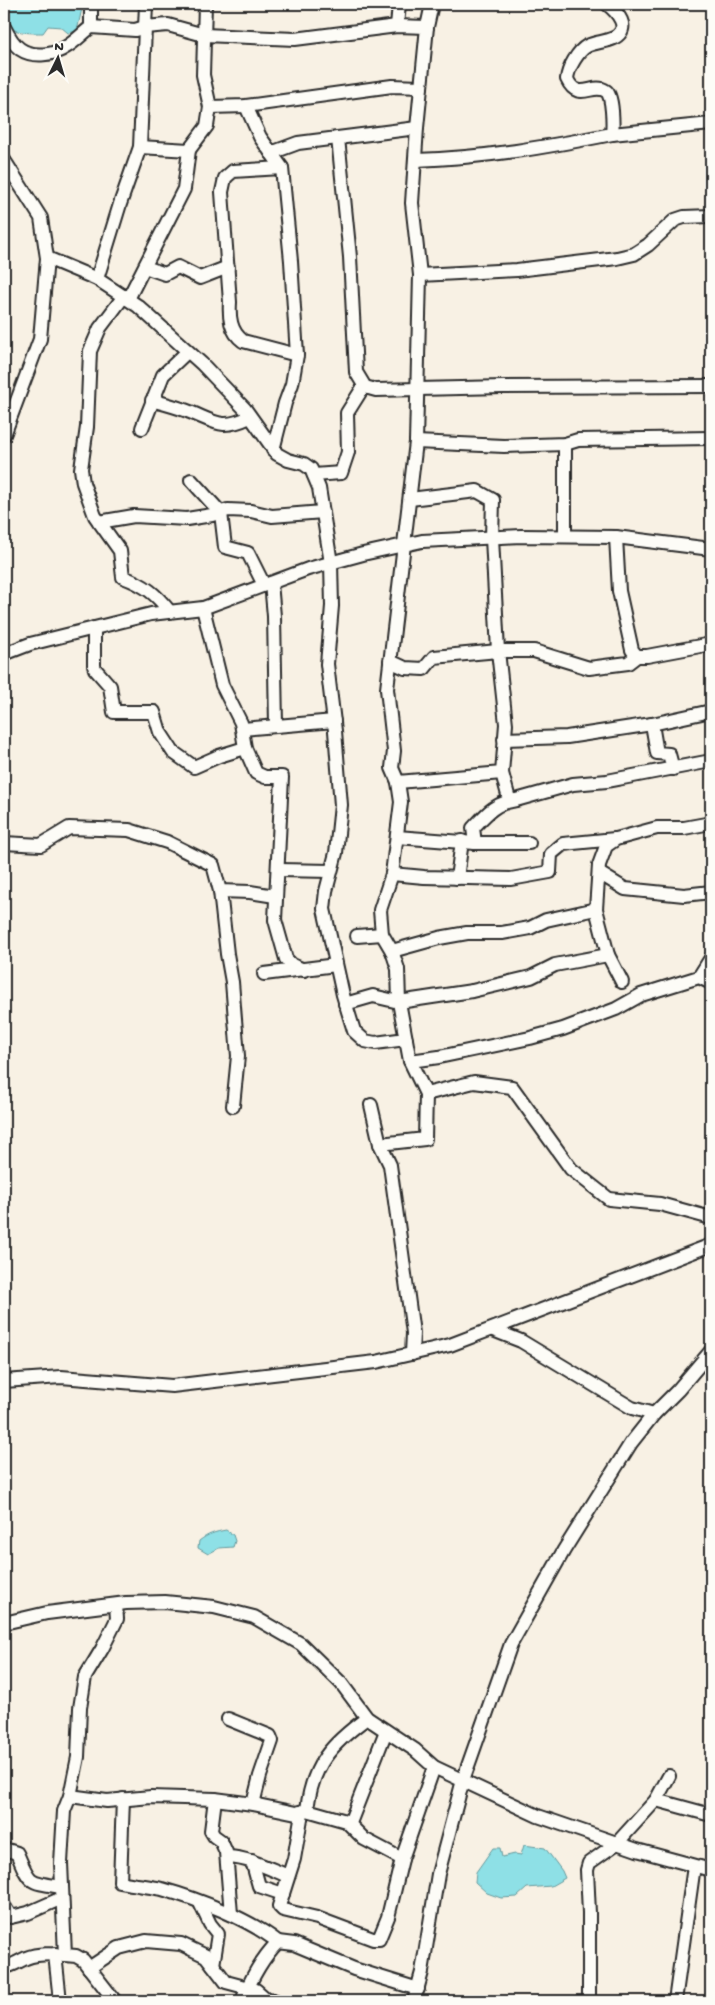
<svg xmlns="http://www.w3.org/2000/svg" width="715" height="2005" font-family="'Gochi Hand',sans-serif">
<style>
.water{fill:#8ee0e6;stroke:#66989b}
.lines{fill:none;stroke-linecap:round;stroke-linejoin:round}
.minor-casing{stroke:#2b2b2b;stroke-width:16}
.minor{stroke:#fdfcf7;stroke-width:12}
</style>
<rect width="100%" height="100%" fill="#f8f1e4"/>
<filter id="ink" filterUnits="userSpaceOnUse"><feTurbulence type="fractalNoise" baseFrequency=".02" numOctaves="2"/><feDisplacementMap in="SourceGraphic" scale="10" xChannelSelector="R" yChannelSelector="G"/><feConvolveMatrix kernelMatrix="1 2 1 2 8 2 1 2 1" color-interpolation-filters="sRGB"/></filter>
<g filter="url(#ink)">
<g class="water">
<path d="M 4,4 L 83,4 L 77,31 L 68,33 L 61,27 L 48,26 L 43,33 C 32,33 8,34 4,20 C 3,15 4,9 4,4 Z"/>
<path d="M 226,1530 L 233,1535 L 235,1541 L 233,1547 L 219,1548 L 208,1554 L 198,1548 L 199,1541 C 208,1534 215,1532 226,1530 Z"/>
<path d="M 524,1845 L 545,1848 L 562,1871 L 565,1878 L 551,1886 L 527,1888 L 517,1897 L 501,1898 L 487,1893 L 475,1882 L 476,1872 L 493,1848 L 500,1848 L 502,1857 L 515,1854 L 521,1855 Z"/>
</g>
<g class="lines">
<defs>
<g id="minor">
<path d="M 91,4 L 91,27"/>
<path d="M 432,4 L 427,27 L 417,128 L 412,203 L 420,275 L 416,442 L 387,689 L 394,751 L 392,768 L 398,782 L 401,802 L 392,874 L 380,910 L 382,934 L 392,951 L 398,969 L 399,1002 L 410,1061 L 426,1094 L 474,1082 L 512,1087 L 571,1169 L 609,1199 L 660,1204 L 711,1218"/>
<path d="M 397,26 L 399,4"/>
<path d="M 4,27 C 8,35 13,44 20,49 C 33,58 55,55 66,47 C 75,42 83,33 91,27 L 135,30 L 145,27 L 168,25 L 204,35 L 295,39 L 397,26 L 427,27"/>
<path d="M 246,106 L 260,137 L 282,168 L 291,261 L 297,355 L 292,384 L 285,403 L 273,450"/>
<path d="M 210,107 L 246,106 L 392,86 L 421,87"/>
<path d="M 612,134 L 711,124"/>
<path d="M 338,138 L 350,257 L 356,372 L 365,387 L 376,390 L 503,387 L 711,386"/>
<path d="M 140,147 L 189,150 L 207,126 L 210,107 L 203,75 L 205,4"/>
<path d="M 271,153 L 298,143 L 417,128"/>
<path d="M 4,160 L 41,218 L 47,258 L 40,339 L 4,435"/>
<path d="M 416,160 C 483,158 547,147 612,134 C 613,126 613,95 606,91 C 593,82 578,103 567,79 C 568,68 578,51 587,46 C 595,42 606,42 614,38 C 632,28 617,12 607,4"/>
<path d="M 282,168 L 233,171 L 225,178 L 222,192 L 230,302 C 229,317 230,331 243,341 L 297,355"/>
<path d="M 47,258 L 97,279 L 138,306 L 202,364 L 245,409 L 277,454 L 288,460 L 304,464 L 311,469 L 319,488 L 331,563 L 332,606 L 327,664 L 335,731 L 341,805 L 336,853 L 326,891 L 324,909 L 343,995 L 354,1031 L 365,1041 L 375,1043 L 406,1039"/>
<path d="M 145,267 L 165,274 L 178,267 L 200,278 L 228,267"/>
<path d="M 420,275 L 517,270 L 617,258 L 634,254 L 648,245 L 675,220 L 684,217 L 711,216"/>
<path d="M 97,279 L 120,204 L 140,147 L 146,4"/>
<path d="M 124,296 L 100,328 L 90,351 L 87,427 L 81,469 L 83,483 L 95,516 L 120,551 L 123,577 C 145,585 156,594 170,612"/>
<path d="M 128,299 L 184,189 L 189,150"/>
<path d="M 152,400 C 165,404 178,407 190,412 C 217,423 222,430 250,417"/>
<path d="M 142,428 L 163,375 L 187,352"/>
<path d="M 416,442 L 504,446 L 565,444 L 578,440 L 711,438"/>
<path d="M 565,444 L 565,536"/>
<path d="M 314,475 L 341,473 L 348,452 L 347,413 L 364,386"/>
<path d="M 191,480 L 221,513 L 225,547 L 248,553 L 264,585"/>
<path d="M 99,522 L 134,516 L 187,519 L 212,515 L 228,510 L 251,511 L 272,516 L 323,512"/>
<path d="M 616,537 L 619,591 L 632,650 L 637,656 L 647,656 L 711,644"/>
<path d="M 271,583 L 274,616 L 276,725"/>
<path d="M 203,608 L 222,685 L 241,723 L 245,748 L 256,773 L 265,777 L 282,777 L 275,920 L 286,959 L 292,965 L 304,970"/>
<path d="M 94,628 L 94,666 L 95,669 L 110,686 L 114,712 L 154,712 L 160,732 L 173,752 L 194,767 L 219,756 L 245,748"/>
<path d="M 4,654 L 30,644 L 151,614 L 203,608 L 308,569 L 363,554 L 422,541 L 521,536 L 616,537 L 711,549"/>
<path d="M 390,661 L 405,668 L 424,669 L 434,657 L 498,651 L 534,651 L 589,668 L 628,663 L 637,656"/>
<path d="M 652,724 L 657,753 L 669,754 L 673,769"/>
<path d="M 243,729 L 334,721"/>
<path d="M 504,739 L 567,737 L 652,724 L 711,711"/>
<path d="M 502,773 L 509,799"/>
<path d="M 398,782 L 502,773 L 506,724 L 498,651 L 492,538 L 493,500 L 477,491 L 410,499"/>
<path d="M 397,837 L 475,843 L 529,843"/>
<path d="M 4,843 L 41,845 L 69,828 L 129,830 L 167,842 L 213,865 L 220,891 L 250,892 L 275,896"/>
<path d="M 475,843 L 473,828 C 487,813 495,803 516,800 L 573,784 L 607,781 L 711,761"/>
<path d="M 279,870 L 331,871"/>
<path d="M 599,873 L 625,889 L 684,895 L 711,892"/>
<path d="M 392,874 L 424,877 L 511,879 L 550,872 L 551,854 L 563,844 L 615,839"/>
<path d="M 457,878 L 462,841"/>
<path d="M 220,891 L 227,954 L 232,982 L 238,1056 L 233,1106"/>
<path d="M 357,936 L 382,934"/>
<path d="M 392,951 L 439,938 L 467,933 L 502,933 L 530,928 L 546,920 L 596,909"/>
<path d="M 264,974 L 336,965"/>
<path d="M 699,977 L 711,958"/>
<path d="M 622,982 L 608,955 L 596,909 L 599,865 L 606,846 L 616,839 L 657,828 L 684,828 L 711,823"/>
<path d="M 345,1004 L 373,996 L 399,1002 L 472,991 L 531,977 L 555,965 L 608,955"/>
<path d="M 410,1061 L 439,1057 L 530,1038 L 563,1029 L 616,1009 L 641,995 L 699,977 L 711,983"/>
<path d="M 371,1105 L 380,1144 L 390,1165 L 413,1333 L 412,1354"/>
<path d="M 380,1144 L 425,1139 L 426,1094"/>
<path d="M 493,1330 L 521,1341 L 632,1408 L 654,1414"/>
<path d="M 4,1381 L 61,1377 L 172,1386 L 376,1362 L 450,1345 L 711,1245"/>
<path d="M 4,1623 L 47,1613 L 126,1603 L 165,1602 L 214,1607 L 254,1617 L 301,1644 L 341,1683 L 367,1718 L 415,1750 L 434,1767 L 538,1816 L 637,1850 L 711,1870"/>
<path d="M 228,1719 L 270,1736 L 272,1741 L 260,1776 L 253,1804"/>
<path d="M 70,1796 L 107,1801 L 151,1797 L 215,1799 L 253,1804 L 296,1813 L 307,1810 L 346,1821 L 364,1839 L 402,1859"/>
<path d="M 123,1799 L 120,1882 C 134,1885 148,1886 162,1889 C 198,1899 249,1919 278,1942"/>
<path d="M 215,1799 L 211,1831 L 214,1836 L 221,1841 L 226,1852 L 231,1914"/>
<path d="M 656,1800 L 711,1815"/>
<path d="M 307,1810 C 312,1765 331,1744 367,1718"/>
<path d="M 302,1813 L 294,1859 L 279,1906 L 283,1910 L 317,1918 L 373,1939 L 379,1939 L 388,1917 L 402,1859 L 434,1767"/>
<path d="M 350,1823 L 386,1731"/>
<path d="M 4,1849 L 17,1853 C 30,1884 28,1882 62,1887"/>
<path d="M 228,1857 C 249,1858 268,1868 288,1876"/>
<path d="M 252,1861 L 259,1886 L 283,1894"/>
<path d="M 200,1903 L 210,1924 L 218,1934 L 213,1965"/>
<path d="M 4,1906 L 11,1917 L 28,1913 L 62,1898"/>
<path d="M 55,1954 L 60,2001"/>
<path d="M 4,1967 C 13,1966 17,1962 26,1958 C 38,1953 53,1954 65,1955"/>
<path d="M 89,1968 L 119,1948 L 146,1941 L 181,1944 L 206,1956 L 226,1982 L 256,1990 L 265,1998 L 276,2001"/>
<path d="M 115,2001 L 83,1960 L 76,1956 L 65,1955 L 61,1863 L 64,1811 L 70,1796 L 78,1757 L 80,1708 L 85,1677 L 102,1649 L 117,1619 L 116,1605"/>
<path d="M 242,2001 C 251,1979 261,1959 278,1942 L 294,1944 L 354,1969 L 418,1989"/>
<path d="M 414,2001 L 422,1972 L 438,1874 L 451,1825 L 463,1780 L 511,1644 L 564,1550 L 631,1443 L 654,1414 L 678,1390 L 711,1351"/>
<path d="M 589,2001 L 589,1913 L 587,1870 L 589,1863 L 617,1843 L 656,1800 L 669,1776"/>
<path d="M 675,2001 L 694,1866"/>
</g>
</defs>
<use href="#minor" class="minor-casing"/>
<use href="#minor" class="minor"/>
</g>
</g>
<rect width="715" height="2005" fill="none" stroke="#fdfcf7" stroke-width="20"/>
<rect x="10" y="10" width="695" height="1985" fill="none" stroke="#2b2b2b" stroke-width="2" filter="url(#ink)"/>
<g transform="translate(58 58) rotate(5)" stroke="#fdfcf7" stroke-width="4" paint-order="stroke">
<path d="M0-4L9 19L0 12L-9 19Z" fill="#2b2b2b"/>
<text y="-8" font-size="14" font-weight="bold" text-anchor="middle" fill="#2b2b2b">N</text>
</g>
</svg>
